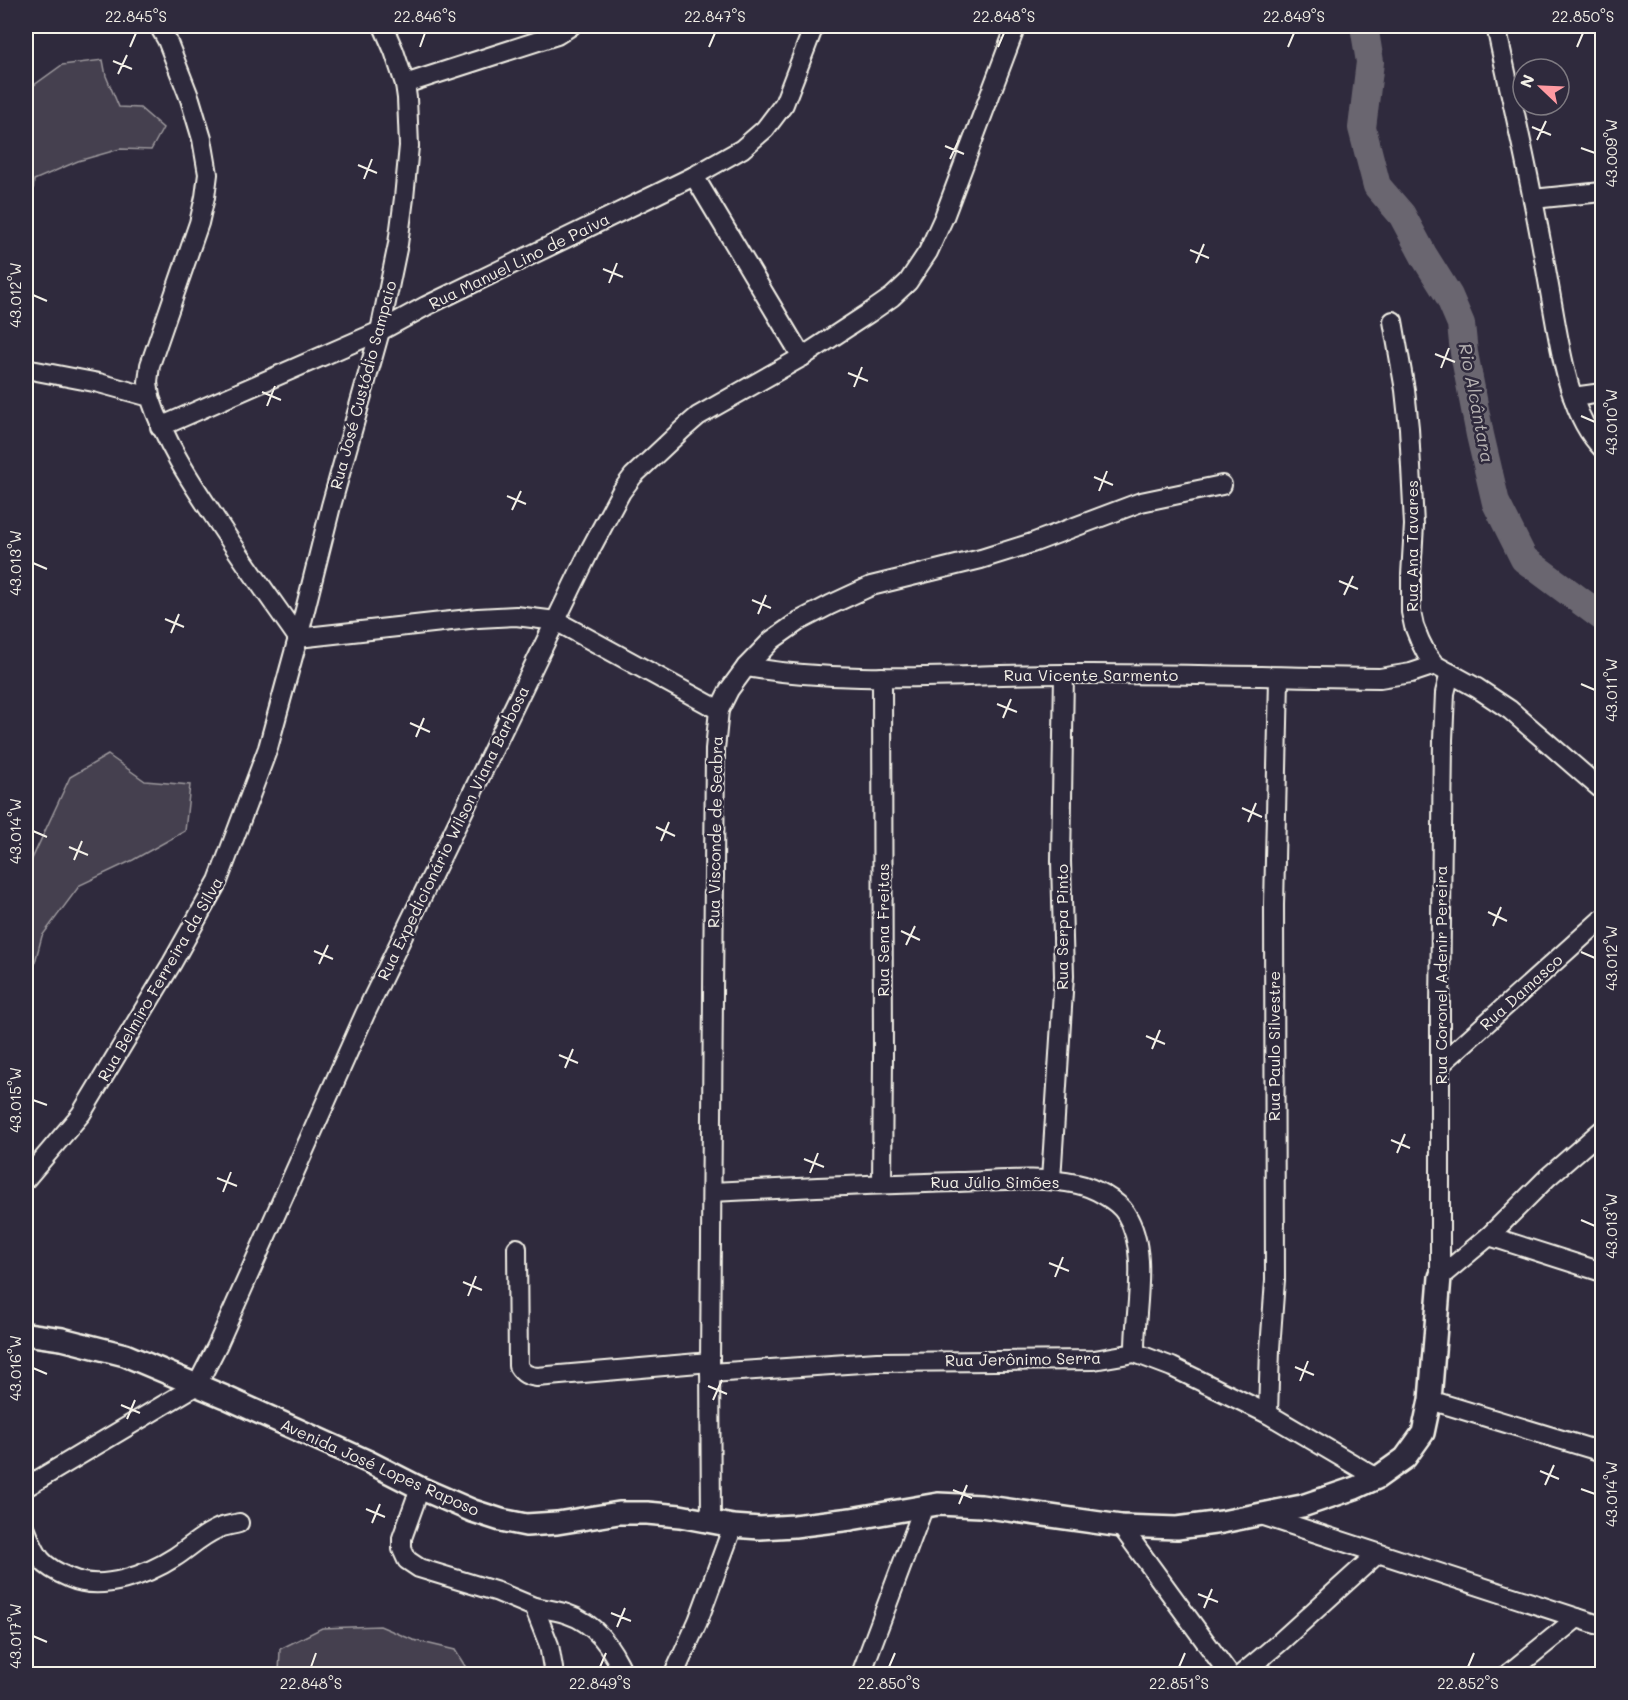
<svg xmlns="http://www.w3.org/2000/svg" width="1628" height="1700" font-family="Mali,sans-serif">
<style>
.green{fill:#454050;stroke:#9c989c;stroke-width:1.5}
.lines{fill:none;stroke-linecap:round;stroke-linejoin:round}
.stream{stroke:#a19ea0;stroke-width:4.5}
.river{stroke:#6a6670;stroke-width:28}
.minor-casing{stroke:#f4f1e8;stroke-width:22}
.tertiary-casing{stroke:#f4f1e8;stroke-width:26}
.minor{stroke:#2f2a3d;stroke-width:18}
.tertiary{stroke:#2f2a3d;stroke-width:21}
.ticks{fill:none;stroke:#f4f1e8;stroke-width:2}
.labels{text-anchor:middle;stroke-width:5;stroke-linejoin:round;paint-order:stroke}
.street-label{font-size:16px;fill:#f4f1e8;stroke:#2f2a3d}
.water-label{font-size:18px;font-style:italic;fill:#b6b2b2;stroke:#2f2a3d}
.neatline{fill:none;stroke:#f4f1e8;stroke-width:2}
.ticks-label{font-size:15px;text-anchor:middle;fill:#f4f1e8}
</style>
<rect width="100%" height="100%" fill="#2f2a3d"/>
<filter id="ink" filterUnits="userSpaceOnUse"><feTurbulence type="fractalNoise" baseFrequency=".0167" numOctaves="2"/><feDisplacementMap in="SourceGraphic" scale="12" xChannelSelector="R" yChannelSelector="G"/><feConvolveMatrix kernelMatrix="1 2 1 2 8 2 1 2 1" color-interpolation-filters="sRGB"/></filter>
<g filter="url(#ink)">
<g class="green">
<path d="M 103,60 L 106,76 L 119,107 L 140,108 L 163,128 L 151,150 L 120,149 L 78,161 L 34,180 L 31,216 L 26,241 L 26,91 L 62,65 Z"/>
<path d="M 108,755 L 145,781 L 190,785 L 185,831 L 133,860 L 80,885 L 42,936 L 26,996 L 26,872 L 70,777 Z"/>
<path d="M 380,1626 L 413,1640 L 455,1650 L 470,1674 L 279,1674 L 280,1649 L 322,1628 Z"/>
</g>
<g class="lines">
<path class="stream" d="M 1582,601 L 1602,594"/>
<path class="river" d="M 1364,26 L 1370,62 L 1362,128 L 1377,186 L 1402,215 L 1424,256 L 1449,296 L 1461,324 L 1464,353 L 1480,435 L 1496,503 L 1524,559 L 1602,617"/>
<defs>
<g id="minor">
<path d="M 1496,26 C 1508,84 1522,142 1533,200 C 1540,234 1546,269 1552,303 C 1560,347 1569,416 1602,448"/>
<path d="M 405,84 L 557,35 L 571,26"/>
<path d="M 694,176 L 802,357"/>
<path d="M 1533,199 L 1602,192"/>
<path d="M 1393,321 L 1405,390 L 1409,428 L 1414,525 L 1411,575 L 1411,612 L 1414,626 L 1420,641 L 1426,653 L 1435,665 L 1477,688 L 1510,710 L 1602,790"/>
<path d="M 26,369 L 99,383 L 150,397 C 165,442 189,479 215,518 C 241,558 270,598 298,638"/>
<path d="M 150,397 L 148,382 L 150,365 L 199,223 L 205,197 L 208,174 L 202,139 L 190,99 L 167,40 L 159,26"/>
<path d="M 1573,397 L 1602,393"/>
<path d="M 160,427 L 380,331 L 426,306 L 694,176 L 742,149 L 765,129 L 784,104 L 814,26"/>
<path d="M 298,638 L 478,618 L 516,616 L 556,621 L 719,710"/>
<path d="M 746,667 C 850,685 958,674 1063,674 C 1168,673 1274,677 1380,678 L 1411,673 L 1435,665"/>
<path d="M 882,677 L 883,1057 L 882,1184"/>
<path d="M 1440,1065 L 1602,919"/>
<path d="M 26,1179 L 81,1114 L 172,963 L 218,881 L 268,748 L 298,638 L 331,506 L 380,331 L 398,244 L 404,198 L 409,146 L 407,98 L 405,84 L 394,51 L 383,26"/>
<path d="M 1051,1180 L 1064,976 L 1061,861 L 1064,674"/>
<path d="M 712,1192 C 794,1188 876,1184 958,1182 C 997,1181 1038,1176 1077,1184 C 1092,1187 1118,1200 1126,1214 C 1150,1252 1134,1311 1135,1353"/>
<path d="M 1489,1236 L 1602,1272"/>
<path d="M 517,1248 L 518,1366 C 523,1374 528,1376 537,1377 L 710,1362"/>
<path d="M 1440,1277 L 1440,1009 L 1443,740 L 1445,693 L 1450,673"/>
<path d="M 1440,1277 L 1489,1236 L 1548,1177 L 1602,1130"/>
<path d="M 710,1373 L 877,1362 L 1094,1360 L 1135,1353 L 1172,1367 L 1268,1414 L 1377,1478"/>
<path d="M 1430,1400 L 1602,1452"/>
<path d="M 1268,1414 L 1270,1349 L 1275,1280 L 1274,905 L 1279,678"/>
<path d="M 26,1487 L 197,1385 L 217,1346 L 365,1014 L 590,550 L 621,492 L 633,476 L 683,429 L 698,416 L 802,357 L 869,313 L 892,297 L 908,282 L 928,252 L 944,217 L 1016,26"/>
<path d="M 420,1488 L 402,1538 L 402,1549 L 407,1560 L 419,1568 L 498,1592 L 534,1607 L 549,1645 L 554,1674"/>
<path d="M 1261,1515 L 1602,1626"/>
<path d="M 711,1521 L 710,1362 L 715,749 L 719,710 L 729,690 L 746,667 L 772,640 L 799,621 L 830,605 L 871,586 L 981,559 L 1032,543 L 1141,502 L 1222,485"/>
<path d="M 1121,1526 L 1229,1674"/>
<path d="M 26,1530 C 37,1558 41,1566 70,1578 C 102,1592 147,1575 175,1557 C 189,1548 201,1536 217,1529 C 223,1526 232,1525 239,1523"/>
<path d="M 534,1607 C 545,1609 556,1610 567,1614 C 596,1623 612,1648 624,1674"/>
<path d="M 674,1674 L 698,1621 L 733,1526"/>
<path d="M 861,1674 L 924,1506"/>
<path d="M 1242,1674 L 1280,1642 L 1377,1554"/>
<path d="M 1508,1674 L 1577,1618"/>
</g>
<path id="tertiary" d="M 26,1334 L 62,1339 L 125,1355 L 225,1397 L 369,1462 L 420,1488 L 473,1511 L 501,1520 L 526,1525 L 557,1523 L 619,1513 L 647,1513 L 680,1516 L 733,1526 L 760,1528 L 794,1526 L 851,1519 L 938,1504 L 981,1506 L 1121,1526 L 1177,1528 L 1222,1522 L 1302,1506 L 1355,1488 L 1377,1478 L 1405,1458 L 1423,1433 L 1430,1400 L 1440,1277"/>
</defs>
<use href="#minor" class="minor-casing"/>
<use href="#tertiary" class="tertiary-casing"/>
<use href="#minor" class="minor"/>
<use href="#tertiary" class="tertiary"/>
</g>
</g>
<path class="ticks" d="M 130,47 L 136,33M 420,47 L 425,33M 709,47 L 715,33M 998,47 L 1004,33M 1288,47 L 1294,33M 1577,47 L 1583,33M 113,61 L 132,69M 118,74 L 127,55M 1532,127 L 1551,135M 1537,140 L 1546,121M 945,146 L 964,154M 1581,148 L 1595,153M 950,159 L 959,140M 358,165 L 377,173M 364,179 L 372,159M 1190,250 L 1209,258M 1196,263 L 1204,244M 603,269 L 623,277M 609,283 L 617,263M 33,295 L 47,301M 1435,354 L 1455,362M 1441,368 L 1449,348M 848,373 L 868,381M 854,387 L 862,367M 262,392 L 281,400M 267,406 L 275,386M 1581,416 L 1595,422M 1094,477 L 1113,485M 1099,491 L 1107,471M 507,496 L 526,504M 512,510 L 521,491M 33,563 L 47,569M 1339,581 L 1358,589M 1344,595 L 1353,576M 752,600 L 771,608M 758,614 L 766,595M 165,619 L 184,627M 171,633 L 179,614M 1581,684 L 1595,690M 997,704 L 1017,712M 1003,718 L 1011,699M 410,723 L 430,732M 416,737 L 424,718M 1242,808 L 1262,817M 1248,822 L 1256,803M 656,827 L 675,836M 33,831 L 47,837M 661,841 L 669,822M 69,847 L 88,855M 74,860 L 82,841M 1488,912 L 1507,921M 1493,926 L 1501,907M 901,931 L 920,940M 906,945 L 915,926M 314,951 L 333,959M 1581,952 L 1595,958M 319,964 L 328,945M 1146,1036 L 1165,1044M 1152,1049 L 1160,1030M 559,1055 L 578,1063M 565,1068 L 573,1049M 33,1100 L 47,1105M 1391,1140 L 1410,1148M 1397,1153 L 1405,1134M 804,1159 L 824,1167M 810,1173 L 818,1153M 217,1178 L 237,1186M 223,1192 L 231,1172M 1581,1220 L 1595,1226M 1049,1263 L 1069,1271M 1055,1277 L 1063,1257M 463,1282 L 482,1290M 468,1296 L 476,1276M 1295,1367 L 1314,1375M 33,1368 L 47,1374M 1300,1381 L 1308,1361M 708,1386 L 727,1394M 713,1400 L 722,1380M 121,1405 L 140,1413M 127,1419 L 135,1400M 1540,1471 L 1559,1479M 1545,1485 L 1554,1465M 1581,1489 L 1595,1494M 953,1490 L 972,1498M 959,1504 L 967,1485M 366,1509 L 385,1517M 372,1523 L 380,1504M 1198,1594 L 1218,1602M 1204,1608 L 1212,1589M 611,1613 L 631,1621M 617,1627 L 625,1608M 33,1636 L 47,1642M 311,1667 L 316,1653M 600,1667 L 606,1653M 889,1667 L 895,1653M 1179,1667 L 1185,1653M 1468,1667 L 1474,1653"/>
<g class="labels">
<g class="street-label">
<text transform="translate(519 261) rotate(-26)" y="6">Rua Manuel Lino de Paiva</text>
<text transform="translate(363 385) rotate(-75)" y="6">Rua José Custódio Sampaio</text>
<text transform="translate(1412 546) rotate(-90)" y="6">Rua Ana Tavares</text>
<text x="1091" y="681">Rua Vicente Sarmento</text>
<text transform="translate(715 832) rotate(-89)" y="6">Rua Visconde de Seabra</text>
<text transform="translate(453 833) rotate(-64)" y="6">Rua Expedicionário Wilson Viana Barbosa</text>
<text transform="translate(1062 927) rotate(-90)" y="6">Rua Serpa Pinto</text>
<text transform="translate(883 930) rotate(-90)" y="6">Rua Sena Freitas</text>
<text transform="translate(1441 975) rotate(-90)" y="6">Rua Coronel Adenir Pereira</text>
<text transform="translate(160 979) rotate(-60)" y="6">Rua Belmiro Ferreira da Silva</text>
<text transform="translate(1521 992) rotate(-42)" y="6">Rua Damasco</text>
<text transform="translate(1274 1046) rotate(-90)" y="6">Rua Paulo Silvestre</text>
<text x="995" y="1188">Rua Júlio Simões</text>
<text transform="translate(1023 1359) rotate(-1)" y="6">Rua Jerônimo Serra</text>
<text transform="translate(380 1467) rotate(24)" y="6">Avenida José Lopes Raposo</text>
</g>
<g class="water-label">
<text transform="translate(1476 403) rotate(79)" y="6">Rio Alcântara</text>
</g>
</g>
<rect width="1628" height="1700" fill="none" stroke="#2f2a3d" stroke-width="66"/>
<g transform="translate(1541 87) rotate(293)"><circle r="28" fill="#2f2a3d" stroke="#7e7a81" stroke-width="1.5"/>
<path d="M0-4.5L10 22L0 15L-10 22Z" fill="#ff9aa2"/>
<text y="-9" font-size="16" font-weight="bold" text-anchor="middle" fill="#f4f1e8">N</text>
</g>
<rect x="33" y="33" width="1562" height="1634" class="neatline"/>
<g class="ticks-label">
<text x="136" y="22">22.845°S</text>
<text x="425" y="22">22.846°S</text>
<text x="715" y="22">22.847°S</text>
<text x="1004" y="22">22.848°S</text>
<text x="1294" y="22">22.849°S</text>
<text x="1583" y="22">22.850°S</text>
<text transform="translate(1612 153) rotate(-90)" y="5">43.009°W</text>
<text transform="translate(16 295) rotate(-90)" y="5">43.012°W</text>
<text transform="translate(1612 422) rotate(-90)" y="5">43.010°W</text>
<text transform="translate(16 563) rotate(-90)" y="5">43.013°W</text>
<text transform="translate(1612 690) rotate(-90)" y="5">43.011°W</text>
<text transform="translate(16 831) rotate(-90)" y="5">43.014°W</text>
<text transform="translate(1612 958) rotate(-90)" y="5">43.012°W</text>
<text transform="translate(16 1100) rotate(-90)" y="5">43.015°W</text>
<text transform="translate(1612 1226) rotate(-90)" y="5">43.013°W</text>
<text transform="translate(16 1368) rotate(-90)" y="5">43.016°W</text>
<text transform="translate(1612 1494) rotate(-90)" y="5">43.014°W</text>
<text transform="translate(16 1636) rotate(-90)" y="5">43.017°W</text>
<text x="311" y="1689">22.848°S</text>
<text x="600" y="1689">22.849°S</text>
<text x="889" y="1689">22.850°S</text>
<text x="1179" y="1689">22.851°S</text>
<text x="1468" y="1689">22.852°S</text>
</g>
</svg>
